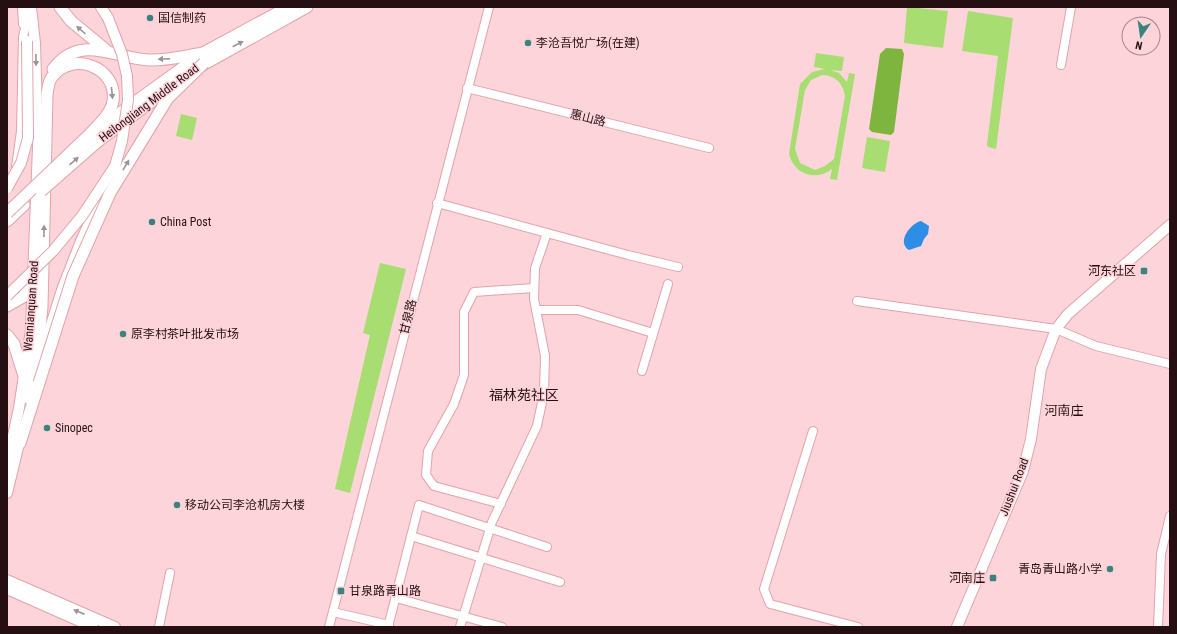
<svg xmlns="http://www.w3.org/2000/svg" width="1177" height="634" font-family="'Roboto Condensed','Noto Sans SC',sans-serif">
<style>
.green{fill:#a8dd71;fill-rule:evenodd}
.forest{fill:#7eb53e}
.water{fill:#2e8ee7}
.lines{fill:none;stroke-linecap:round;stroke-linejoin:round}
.minor-casing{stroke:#e3a3ab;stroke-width:10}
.major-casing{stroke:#e3a3ab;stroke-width:12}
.highway-casing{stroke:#e3a3ab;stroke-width:13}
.minor{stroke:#fff;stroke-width:8}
.major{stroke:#fff;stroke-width:10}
.highway{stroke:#fff;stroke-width:11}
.major-bridge-casing{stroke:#e3a3ab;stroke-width:12;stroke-linecap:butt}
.highway-bridge-casing{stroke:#e3a3ab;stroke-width:13;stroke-linecap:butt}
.major-bridge{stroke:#fff;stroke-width:10}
.highway-bridge{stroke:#fff;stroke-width:11}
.oneway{fill:#9d9395}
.poi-dot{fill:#3b837f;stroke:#fdd4d9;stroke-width:1.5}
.labels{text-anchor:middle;stroke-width:3;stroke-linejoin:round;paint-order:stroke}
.poi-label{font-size:12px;fill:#260f13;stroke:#fdd4d9;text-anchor:start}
.street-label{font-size:12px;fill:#260f13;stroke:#fdd4d9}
.neighbourhood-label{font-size:13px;fill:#260f13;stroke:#fdd4d9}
.quarter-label{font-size:14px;fill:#260f13;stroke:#fdd4d9}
</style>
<rect width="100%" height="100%" fill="#fdd4d9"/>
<g class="green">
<path d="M 907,7 L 948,11 L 943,48 L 904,43 Z"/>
<path d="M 968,11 L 1013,18 L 996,149 L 988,147 L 987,144 L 998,56 L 962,51 Z"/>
<path d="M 816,53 L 844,57 L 842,71 L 830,70 L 839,73 L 847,82 L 849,73 L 855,74 L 837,180 L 830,179 L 832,169 C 815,182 794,174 789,154 L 800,84 L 812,72 L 825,69 L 814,67 ZM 822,75 C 835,75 843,83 845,96 L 834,159 L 825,166 L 815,170 L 800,163 L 795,149 L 805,90 L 811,80 Z"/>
<path d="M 181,114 L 197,118 L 192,140 L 176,136 Z"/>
<path d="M 867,137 L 890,141 L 885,172 L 862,168 Z"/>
<path d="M 380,263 L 406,269 L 350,493 L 335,489 L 370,335 L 363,333 Z"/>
</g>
<path class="forest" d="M 886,48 L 902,49 L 904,54 L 894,132 L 891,135 L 872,132 L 869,129 L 880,54 Z"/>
<path class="water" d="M 921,221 L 929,226 L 928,234 L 924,239 L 921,246 L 909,250 C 896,242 911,223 921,221 Z"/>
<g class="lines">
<defs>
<g id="minor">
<path d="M 22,7 L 23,24"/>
<path d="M 1061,65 L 1071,7"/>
<path d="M 467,88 L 709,148"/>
<path d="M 16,167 L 21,131 L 23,37 L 30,8"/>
<path d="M 437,203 L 628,255 L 678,267"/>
<path d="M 857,301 L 1056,329 L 1096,346 L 1170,364"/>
<path d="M 536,310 L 578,310 L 653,333"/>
<path d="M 642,371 L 668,284"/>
<path d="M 813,431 L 764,589 L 770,604 L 858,627"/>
<path d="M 501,504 L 434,486 L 426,475 L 428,451 L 454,404 L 464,375 L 464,312 L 474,292 L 534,288"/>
<path d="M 411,536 L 560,582"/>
<path d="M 396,598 L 502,627"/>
<path d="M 333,612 L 389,625"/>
<path d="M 159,627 L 170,573"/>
<path d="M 329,627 L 489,7"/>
<path d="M 388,627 L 419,505 L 547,547"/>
<path d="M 460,627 L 492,522 L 537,426 L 544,393 L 545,356 L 534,299 L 535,268 L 547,233"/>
<path d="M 1158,627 L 1161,554 L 1170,516"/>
</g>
<g id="major">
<path d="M 101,7 L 108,18"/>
<path d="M 37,369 L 63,287 L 81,241 L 108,182"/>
<path d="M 7,464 L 19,408 L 31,330 L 38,147 L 35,43 L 31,7"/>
<path d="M 7,493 L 21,435"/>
<path d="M 7,580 L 115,627"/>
<path d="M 7,589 L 93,627"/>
<path d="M 957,627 L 1023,471 L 1031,439 L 1041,369 L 1056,329 L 1068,314 L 1170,225"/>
</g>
<g id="highway">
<path d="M 60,7 L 71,21 L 106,50"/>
<path d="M 197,68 L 307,7"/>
<path d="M 53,69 C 80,33 114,58 148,60 C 166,61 185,56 203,53"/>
<path d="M 102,126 L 203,53 L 288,7"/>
<path d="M 97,142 L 183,78"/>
<path d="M 7,221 L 24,205"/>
<path d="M 7,306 L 23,297 L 34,277"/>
<path d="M 7,335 L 14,344 L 24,376"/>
<path d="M 28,398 L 40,328 L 42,307 L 47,95 C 48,89 48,82 52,77 C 72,50 118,67 113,101 C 111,114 98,125 90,134"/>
<path d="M 20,443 L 39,383"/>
</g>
</defs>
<use href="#minor" class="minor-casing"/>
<use href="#major" class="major-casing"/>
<use href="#highway" class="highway-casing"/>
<use href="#minor" class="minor"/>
<use href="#major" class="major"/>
<use href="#highway" class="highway"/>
<defs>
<g id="major-bridge">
<path d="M 7,188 L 21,163 L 28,138 L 27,41"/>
<path d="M 7,296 L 53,251 L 82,216 L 115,166 L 122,141 L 128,100 L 127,76 L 122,54 L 108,18"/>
</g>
<g id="highway-bridge">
<path d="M 41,191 L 97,142"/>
<path d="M 7,213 L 90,134"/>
<path d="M 39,383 L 73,276 L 110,193 L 168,98 L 204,63"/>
</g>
</defs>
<use href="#major-bridge" class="major-bridge-casing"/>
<use href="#highway-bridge" class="highway-bridge-casing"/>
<use href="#major-bridge" class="major-bridge"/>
<use href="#highway-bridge" class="highway-bridge"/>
</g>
<defs><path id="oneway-solid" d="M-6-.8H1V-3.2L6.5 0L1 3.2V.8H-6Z"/></defs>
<g class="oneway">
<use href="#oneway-solid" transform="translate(81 30) rotate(-138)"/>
<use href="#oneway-solid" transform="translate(238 44) rotate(-28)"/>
<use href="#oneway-solid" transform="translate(164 59) rotate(177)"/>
<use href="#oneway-solid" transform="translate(36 60) rotate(89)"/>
<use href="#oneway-solid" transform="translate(112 93) rotate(85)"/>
<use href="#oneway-solid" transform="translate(74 161) rotate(-41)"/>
<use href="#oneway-solid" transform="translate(126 165) rotate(-59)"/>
<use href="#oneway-solid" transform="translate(44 231) rotate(-89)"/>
<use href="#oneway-solid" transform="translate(79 612) rotate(-157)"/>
</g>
<g class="poi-dot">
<circle cx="150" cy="18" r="4"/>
<circle cx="528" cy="43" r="4"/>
<circle cx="152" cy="222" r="4"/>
<rect x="1140" y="267" width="8" height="8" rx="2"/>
<circle cx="123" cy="334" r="4"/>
<circle cx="47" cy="428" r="4"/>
<circle cx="177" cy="505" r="4"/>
<circle cx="1110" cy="569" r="4"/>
<rect x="989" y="574" width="8" height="8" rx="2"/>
<rect x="337" y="587" width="8" height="8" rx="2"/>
</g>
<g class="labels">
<g class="poi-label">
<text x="158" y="22">国信制药</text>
<text x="536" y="47">李沧吾悦广场(在建)</text>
<text x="160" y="226">China Post</text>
<text x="1136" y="275" text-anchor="end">河东社区</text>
<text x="131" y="338">原李村茶叶批发市场</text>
<text x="55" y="432">Sinopec</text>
<text x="185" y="509">移动公司李沧机房大楼</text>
<text x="1102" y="573" text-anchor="end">青岛青山路小学</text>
<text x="985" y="582" text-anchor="end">河南庄</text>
<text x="349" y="595">甘泉路青山路</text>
</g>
<g class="street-label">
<text transform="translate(149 103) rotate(-37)" y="4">Heilongjiang Middle Road</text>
<text transform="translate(588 118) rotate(14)" y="4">惠山路</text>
<text transform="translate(31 306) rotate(-86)" y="4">Wannianquan Road</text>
<text transform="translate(408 317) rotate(-76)" y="4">甘泉路</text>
<text transform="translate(1014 487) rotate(-69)" y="4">Jiushui Road</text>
</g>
<g class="neighbourhood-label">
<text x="1064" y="415">河南庄</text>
</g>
<g class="quarter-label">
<text x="524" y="400">福林苑社区</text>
</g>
</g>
<rect width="1177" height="634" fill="none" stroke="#260f13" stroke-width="16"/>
<g transform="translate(1141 36) rotate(193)"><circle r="19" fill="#fdd4d9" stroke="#a7858a"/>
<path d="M0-3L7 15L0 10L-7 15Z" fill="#3b837f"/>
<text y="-6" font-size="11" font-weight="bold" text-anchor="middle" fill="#260f13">N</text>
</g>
</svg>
